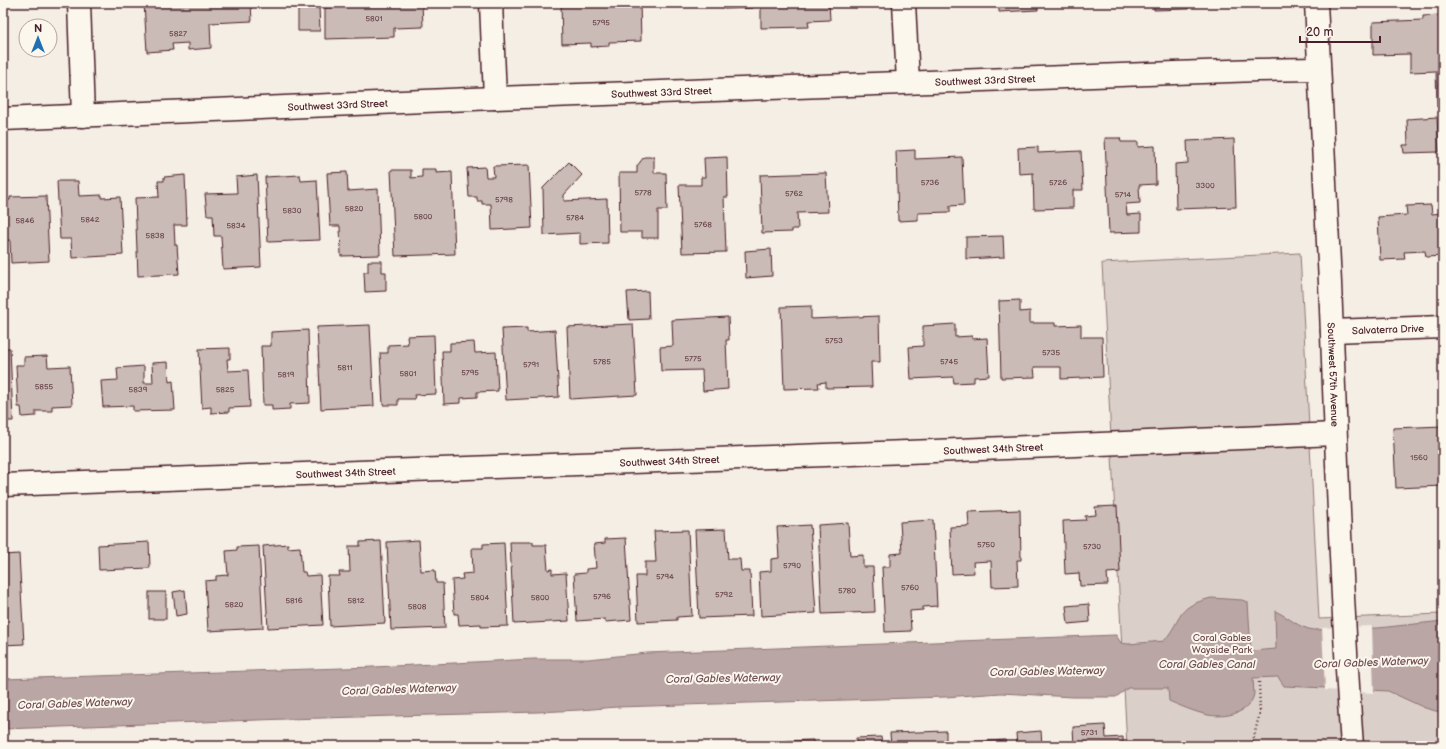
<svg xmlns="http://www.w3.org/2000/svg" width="1446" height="749" font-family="'Balsamiq Sans',sans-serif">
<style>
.green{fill:#dbd0c9;stroke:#92787a}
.water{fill:#baa7a5;stroke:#8d7174}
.pier{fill:#f4eee4}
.building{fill:#cabbb6;stroke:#4a1f2b}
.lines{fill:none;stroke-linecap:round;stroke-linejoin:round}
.minor-casing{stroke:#4a1f2b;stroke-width:25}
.major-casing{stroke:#4a1f2b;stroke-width:25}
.path{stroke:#4a1f2b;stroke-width:2.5;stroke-dasharray:1 3;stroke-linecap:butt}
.minor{stroke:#fbf7ec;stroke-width:22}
.major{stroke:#fbf7ec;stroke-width:22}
.labels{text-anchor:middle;stroke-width:4;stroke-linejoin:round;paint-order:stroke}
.number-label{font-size:8px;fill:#6a464e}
.street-label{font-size:10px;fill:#4a1f2b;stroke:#fbf7ec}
.park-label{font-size:10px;fill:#6e4b52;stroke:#fbf7ec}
.water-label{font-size:11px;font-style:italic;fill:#714f56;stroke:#fbf7ec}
</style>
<rect width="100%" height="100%" fill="#f4eee4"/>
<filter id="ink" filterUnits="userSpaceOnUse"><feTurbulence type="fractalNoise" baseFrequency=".025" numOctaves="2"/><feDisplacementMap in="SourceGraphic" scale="8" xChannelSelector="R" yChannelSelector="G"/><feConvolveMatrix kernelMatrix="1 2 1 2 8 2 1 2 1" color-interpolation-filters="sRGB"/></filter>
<g filter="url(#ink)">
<path class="green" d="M 1300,253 L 1319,619 L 1441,614 L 1443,647 L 1443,746 L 1127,746 L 1102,263 Z"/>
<path class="water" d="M 1211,598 L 1242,600 L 1248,602 L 1251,651 L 1276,649 L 1275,611 C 1289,617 1298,628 1314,630 L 1378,628 L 1443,621 L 1443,713 L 1425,708 L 1388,691 L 1284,686 L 1278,677 L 1253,678 C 1253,683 1254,689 1254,694 C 1250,714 1225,718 1208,715 C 1194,712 1181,706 1169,701 L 1168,688 L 1128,688 L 1116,697 L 1073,697 L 1001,693 L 945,697 L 617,707 L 580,710 L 538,712 L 286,719 L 3,729 L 3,679 L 374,667 L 534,659 L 588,659 L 647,653 L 1116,635 L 1121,643 L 1128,644 L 1164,641 C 1184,617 1175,607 1211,598 Z"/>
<path class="pier" d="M 1372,626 L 1374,693 L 1325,690 L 1322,628 Z"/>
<g class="building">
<path d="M 144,3 L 251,3 L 252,21 L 210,23 L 211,48 L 188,50 L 188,43 L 172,44 L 173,50 L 147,52 Z"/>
<path d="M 348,3 L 422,3 L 423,27 L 394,28 L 394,37 L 325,39 L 325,8 L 348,7 Z"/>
<path d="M 561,3 L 640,3 L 641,41 L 609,42 L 609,46 L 591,47 L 591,43 L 562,44 Z"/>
<path d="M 724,3 L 752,3 L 752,8 L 724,9 Z"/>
<path d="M 761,3 L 829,3 L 830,20 L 808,21 L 809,27 L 761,28 Z"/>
<path d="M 999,3 L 1038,3 L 1038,10 L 999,12 Z"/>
<path d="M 1137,3 L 1188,3 L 1188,9 L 1154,10 L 1154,6 L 1137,6 Z"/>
<path d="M 1441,5 L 1443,5 L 1443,107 L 1437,107 L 1436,71 L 1410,72 L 1410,54 L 1373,55 L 1373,22 L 1423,20 L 1423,16 L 1441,15 Z"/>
<path d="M 319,7 L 320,31 L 298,31 L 298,8 Z"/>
<path d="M 1437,117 L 1439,152 L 1404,153 L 1403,145 L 1408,145 L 1407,119 Z"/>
<path d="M 1105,138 L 1120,138 L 1121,142 L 1138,142 L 1138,147 L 1155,146 L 1156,184 L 1139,185 L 1140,203 L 1126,204 L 1127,215 L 1141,214 L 1141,232 L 1109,233 Z"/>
<path d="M 1234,139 L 1236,207 L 1176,209 L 1175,164 L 1188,163 L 1187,141 Z"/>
<path d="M 1038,147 L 1038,153 L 1081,151 L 1083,190 L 1073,190 L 1073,208 L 1034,209 L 1033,173 L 1019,174 L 1018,148 Z"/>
<path d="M 915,150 L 915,159 L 962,157 L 964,205 L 950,206 L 950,212 L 918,213 L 918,220 L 898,221 L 896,151 Z"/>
<path d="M 644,157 L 654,157 L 654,173 L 666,173 L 667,210 L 658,210 L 658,238 L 642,238 L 642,232 L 620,232 L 619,173 L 637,173 L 637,166 Z"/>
<path d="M 727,157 L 728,197 L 724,197 L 726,252 L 682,253 L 679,185 L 701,185 L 701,177 L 705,177 L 704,158 Z"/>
<path d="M 569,162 L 582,175 L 564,195 L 564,201 L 607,199 L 608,243 L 580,244 L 580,233 L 544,235 L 543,188 Z"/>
<path d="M 529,165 L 532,228 L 492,230 L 491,204 L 482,204 L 482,201 L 477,201 L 477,197 L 469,197 L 467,168 L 485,167 L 486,177 L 494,177 L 493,166 Z"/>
<path d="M 422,169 L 436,169 L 436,173 L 452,172 L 455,254 L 395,256 L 391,170 L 411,170 L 411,178 L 422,177 Z"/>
<path d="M 347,172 L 348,191 L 378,189 L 380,255 L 341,256 L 340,226 L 330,226 L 327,173 Z"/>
<path d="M 826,173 L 828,212 L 797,213 L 798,229 L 792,229 L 792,232 L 762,233 L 760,175 Z"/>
<path d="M 185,175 L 187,225 L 174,225 L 175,245 L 177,245 L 179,274 L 138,276 L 135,198 L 159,197 L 158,181 L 164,181 L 164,177 Z"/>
<path d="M 257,175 L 261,267 L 223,269 L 221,236 L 214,236 L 213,215 L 207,215 L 205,194 L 237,193 L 236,177 Z"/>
<path d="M 300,175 L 301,181 L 317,180 L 320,240 L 268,242 L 265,177 Z"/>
<path d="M 57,181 L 78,181 L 79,196 L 102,195 L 102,198 L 120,197 L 123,255 L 72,258 L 71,239 L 60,239 Z"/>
<path d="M 46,196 L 49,261 L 11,263 L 10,240 L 3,241 L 3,200 L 10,200 L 10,197 Z"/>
<path d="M 1431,205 L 1432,214 L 1443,213 L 1443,256 L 1426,257 L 1425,251 L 1404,252 L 1405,259 L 1380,260 L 1378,217 L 1407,215 L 1406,206 Z"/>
<path d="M 1003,236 L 1004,257 L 966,259 L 966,237 Z"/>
<path d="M 771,249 L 772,276 L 746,278 L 745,251 Z"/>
<path d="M 368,261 L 382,261 L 382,272 L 386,272 L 386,291 L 365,292 L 364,272 L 368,272 Z"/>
<path d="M 648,291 L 649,319 L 629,320 L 627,292 Z"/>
<path d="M 1020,300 L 1020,312 L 1030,311 L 1030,323 L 1055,323 L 1055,326 L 1081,325 L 1081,337 L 1102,337 L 1103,377 L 1061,379 L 1061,367 L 1034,367 L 1035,377 L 1001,378 L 999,301 Z"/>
<path d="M 811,306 L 811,319 L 879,316 L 880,362 L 871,362 L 872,387 L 826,388 L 826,382 L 818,383 L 819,388 L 784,389 L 781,307 Z"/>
<path d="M 728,317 L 729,340 L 726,340 L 728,389 L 703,391 L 702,370 L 661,371 L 660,347 L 673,346 L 672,320 Z"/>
<path d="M 633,324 L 637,395 L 570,399 L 567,327 Z"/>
<path d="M 955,324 L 955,337 L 972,336 L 972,339 L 987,338 L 989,376 L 974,377 L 974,382 L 954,383 L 953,377 L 911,379 L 909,347 L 923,346 L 923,326 Z"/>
<path d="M 370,325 L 374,406 L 321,409 L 317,327 Z"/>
<path d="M 527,328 L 527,332 L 555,330 L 559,397 L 506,400 L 502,329 Z"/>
<path d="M 308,330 L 310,403 L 290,404 L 290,409 L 272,410 L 272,405 L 263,405 L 261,346 L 271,346 L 271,332 Z"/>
<path d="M 434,335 L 436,394 L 414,395 L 415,399 L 398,399 L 398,405 L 383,405 L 380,353 L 388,353 L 388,345 L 408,344 L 407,336 Z"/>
<path d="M 474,342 L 475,353 L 496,352 L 498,391 L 477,392 L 477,397 L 461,398 L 461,403 L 444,404 L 442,351 L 450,351 L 450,343 Z"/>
<path d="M 3,348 L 10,348 L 13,421 L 3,421 Z"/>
<path d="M 230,348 L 230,359 L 227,359 L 228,371 L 248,370 L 250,407 L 229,408 L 229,412 L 211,413 L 211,407 L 202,408 L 199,349 Z"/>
<path d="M 47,356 L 48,367 L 70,366 L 72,405 L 52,406 L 52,411 L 36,411 L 36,416 L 22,417 L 21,407 L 18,407 L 16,365 L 24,365 L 24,357 Z"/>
<path d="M 168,362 L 169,382 L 173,381 L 175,410 L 133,411 L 133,406 L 103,407 L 101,381 L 118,380 L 117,368 L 144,366 L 144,383 L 153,383 L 152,363 Z"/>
<path d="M 1443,426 L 1443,486 L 1396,488 L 1393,428 Z"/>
<path d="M 1117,506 L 1120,572 L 1107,573 L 1108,585 L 1080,586 L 1079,573 L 1065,574 L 1063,521 L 1086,520 L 1085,516 L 1096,515 L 1095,507 Z"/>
<path d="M 1020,510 L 1021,560 L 1017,560 L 1018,586 L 992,587 L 991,561 L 973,562 L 974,573 L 952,574 L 950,527 L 969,526 L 968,512 Z"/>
<path d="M 933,520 L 937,606 L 923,607 L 923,610 L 910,611 L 911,631 L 885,632 L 882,567 L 890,567 L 890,554 L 902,553 L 900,522 Z"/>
<path d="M 848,523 L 850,556 L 863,555 L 863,567 L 873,567 L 875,612 L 822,614 L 818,525 Z"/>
<path d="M 810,525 L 816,613 L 761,616 L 759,572 L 771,571 L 771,559 L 779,558 L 777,527 Z"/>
<path d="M 726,529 L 728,559 L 740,559 L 741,571 L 750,571 L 752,616 L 699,618 L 695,530 Z"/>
<path d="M 688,530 L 692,616 L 677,617 L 677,620 L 638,622 L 636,576 L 645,576 L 645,562 L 656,562 L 654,531 Z"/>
<path d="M 626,538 L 631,620 L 605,622 L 605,619 L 577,621 L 574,574 L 586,573 L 586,569 L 596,568 L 594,544 L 605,543 L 605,539 Z"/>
<path d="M 419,540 L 421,571 L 435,570 L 436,583 L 443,583 L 445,628 L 391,630 L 387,542 Z"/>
<path d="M 381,541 L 385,623 L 330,626 L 328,576 L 340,576 L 339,572 L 350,572 L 349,546 L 360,546 L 360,542 Z"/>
<path d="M 149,542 L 150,568 L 99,570 L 98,545 Z"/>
<path d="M 510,542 L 533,542 L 533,545 L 546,545 L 548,570 L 552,569 L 552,574 L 566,573 L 569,621 L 514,624 Z"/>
<path d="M 504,543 L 508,626 L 481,627 L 481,624 L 459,625 L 458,614 L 454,614 L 452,580 L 463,579 L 462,574 L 473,573 L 472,548 L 483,548 L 483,544 Z"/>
<path d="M 288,544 L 288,548 L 300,547 L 302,572 L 305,572 L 306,576 L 320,575 L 323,625 L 268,628 L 263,546 Z"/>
<path d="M 259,546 L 263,628 L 208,631 L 205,581 L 216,580 L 216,576 L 228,575 L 226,551 L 237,550 L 237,547 Z"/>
<path d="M 19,554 L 24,644 L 3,645 L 3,555 Z"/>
<path d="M 185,590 L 187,614 L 176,616 L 173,592 Z"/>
<rect x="149" y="592" width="17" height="27"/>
<path d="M 1089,604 L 1090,622 L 1068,624 L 1066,606 Z"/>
<path d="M 1105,725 L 1106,738 L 1123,737 L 1123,746 L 1074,746 L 1073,727 Z"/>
<path d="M 946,731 L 946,746 L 891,746 L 890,733 Z"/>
<path d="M 1041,731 L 1042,746 L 1017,746 L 1016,733 Z"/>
<path d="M 881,737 L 882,746 L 857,746 L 856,738 Z"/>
<path d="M 813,740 L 813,746 L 788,746 L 787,741 Z"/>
<path d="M 1005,740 L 1006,746 L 953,746 L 952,743 Z"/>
</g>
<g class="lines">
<defs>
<g id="minor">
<path d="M 79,3 L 83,116"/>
<path d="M 491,3 L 495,98"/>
<path d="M 904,3 L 908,82"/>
<path id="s1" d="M 3,119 L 495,98 L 1257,70 L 1319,69"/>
<path id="s2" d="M 1332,331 L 1443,327"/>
<path id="s3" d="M 3,485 L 934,451 L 1335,434"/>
</g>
<g id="major">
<path id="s4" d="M 1316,3 C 1320,96 1326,190 1330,283 C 1336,437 1341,592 1352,746"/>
</g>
</defs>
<use href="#minor" class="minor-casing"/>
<use href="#major" class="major-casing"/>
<path class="path" d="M 1252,746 L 1260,711 L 1259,681"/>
<use href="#minor" class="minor"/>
<use href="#major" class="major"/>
</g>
</g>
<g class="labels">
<g class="number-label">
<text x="374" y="21">5801</text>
<text x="601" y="25">5795</text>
<text x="178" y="36">5827</text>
<text x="930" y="185">5736</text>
<text x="1058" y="185">5726</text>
<text x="1205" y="188">3300</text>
<text x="643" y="195">5778</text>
<text x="794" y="196">5762</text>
<text x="1123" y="197">5714</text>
<text x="504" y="202">5798</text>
<text x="354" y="211">5820</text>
<text x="292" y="213">5830</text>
<text x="423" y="219">5800</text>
<text x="575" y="220">5784</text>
<text x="90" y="222">5842</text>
<text x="25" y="223">5846</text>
<text x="703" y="227">5768</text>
<text x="236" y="228">5834</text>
<text x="155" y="238">5838</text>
<text x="834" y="343">5753</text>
<text x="1051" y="355">5735</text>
<text x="693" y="361">5775</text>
<text x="602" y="364">5785</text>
<text x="949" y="364">5745</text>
<text x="531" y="367">5791</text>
<text x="345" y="370">5811</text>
<text x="470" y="375">5795</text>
<text x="408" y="376">5801</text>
<text x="286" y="377">5819</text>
<text x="44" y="389">5855</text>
<text x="138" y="392">5839</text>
<text x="225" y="392">5825</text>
<text x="1419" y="460">1560</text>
<text x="986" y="547">5750</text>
<text x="1092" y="549">5730</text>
<text x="792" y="568">5790</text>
<text x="665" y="579">5794</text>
<text x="910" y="590">5760</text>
<text x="847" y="593">5780</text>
<text x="724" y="597">5792</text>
<text x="602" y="599">5796</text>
<text x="480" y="600">5804</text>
<text x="540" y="600">5800</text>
<text x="294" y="603">5816</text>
<text x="356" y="603">5812</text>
<text x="234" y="607">5820</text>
<text x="417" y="609">5808</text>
<text x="1089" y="735">5731</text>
</g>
<g class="street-label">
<text dy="4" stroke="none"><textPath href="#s1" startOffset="983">Southwest 33rd Street</textPath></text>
<text dy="4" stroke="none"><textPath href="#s1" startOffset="659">Southwest 33rd Street</textPath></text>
<text dy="4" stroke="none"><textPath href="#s1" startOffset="335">Southwest 33rd Street</textPath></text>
<text dy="4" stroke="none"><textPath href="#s2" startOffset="56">Salvaterra Drive</textPath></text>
<text dy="4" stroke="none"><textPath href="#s4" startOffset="372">Southwest 57th Avenue</textPath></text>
<text dy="4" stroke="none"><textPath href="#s3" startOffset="991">Southwest 34th Street</textPath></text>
<text dy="4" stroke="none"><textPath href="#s3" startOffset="667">Southwest 34th Street</textPath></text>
<text dy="4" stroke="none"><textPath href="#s3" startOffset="343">Southwest 34th Street</textPath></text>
</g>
<g class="park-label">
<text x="1222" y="641">Coral Gables<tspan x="1222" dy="12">Wayside Park</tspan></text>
</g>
<g class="water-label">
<text transform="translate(1371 662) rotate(-2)" y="4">Coral Gables Waterway</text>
<text x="1207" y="668">Coral Gables Canal</text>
<text transform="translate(1047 671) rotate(-1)" y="4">Coral Gables Waterway</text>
<text transform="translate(723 678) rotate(-1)" y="4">Coral Gables Waterway</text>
<text transform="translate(399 689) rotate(-2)" y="4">Coral Gables Waterway</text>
<text transform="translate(75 703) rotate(-2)" y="4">Coral Gables Waterway</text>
</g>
</g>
<rect width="1446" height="749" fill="none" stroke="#fbf7ec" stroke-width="16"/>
<rect x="8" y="8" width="1430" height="733" fill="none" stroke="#4a1f2b" stroke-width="1.5" filter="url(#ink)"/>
<g transform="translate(38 38)"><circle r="19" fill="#fbf7ec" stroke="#b4a19f"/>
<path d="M0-3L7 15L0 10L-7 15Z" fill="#1f6fb2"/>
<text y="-6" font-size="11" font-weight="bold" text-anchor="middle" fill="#4a1f2b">N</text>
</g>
<path d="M1300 36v6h80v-6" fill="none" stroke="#4a1f2b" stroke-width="2"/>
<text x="1306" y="36" font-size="12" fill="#4a1f2b" stroke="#fbf7ec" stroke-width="3" paint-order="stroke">20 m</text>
</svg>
